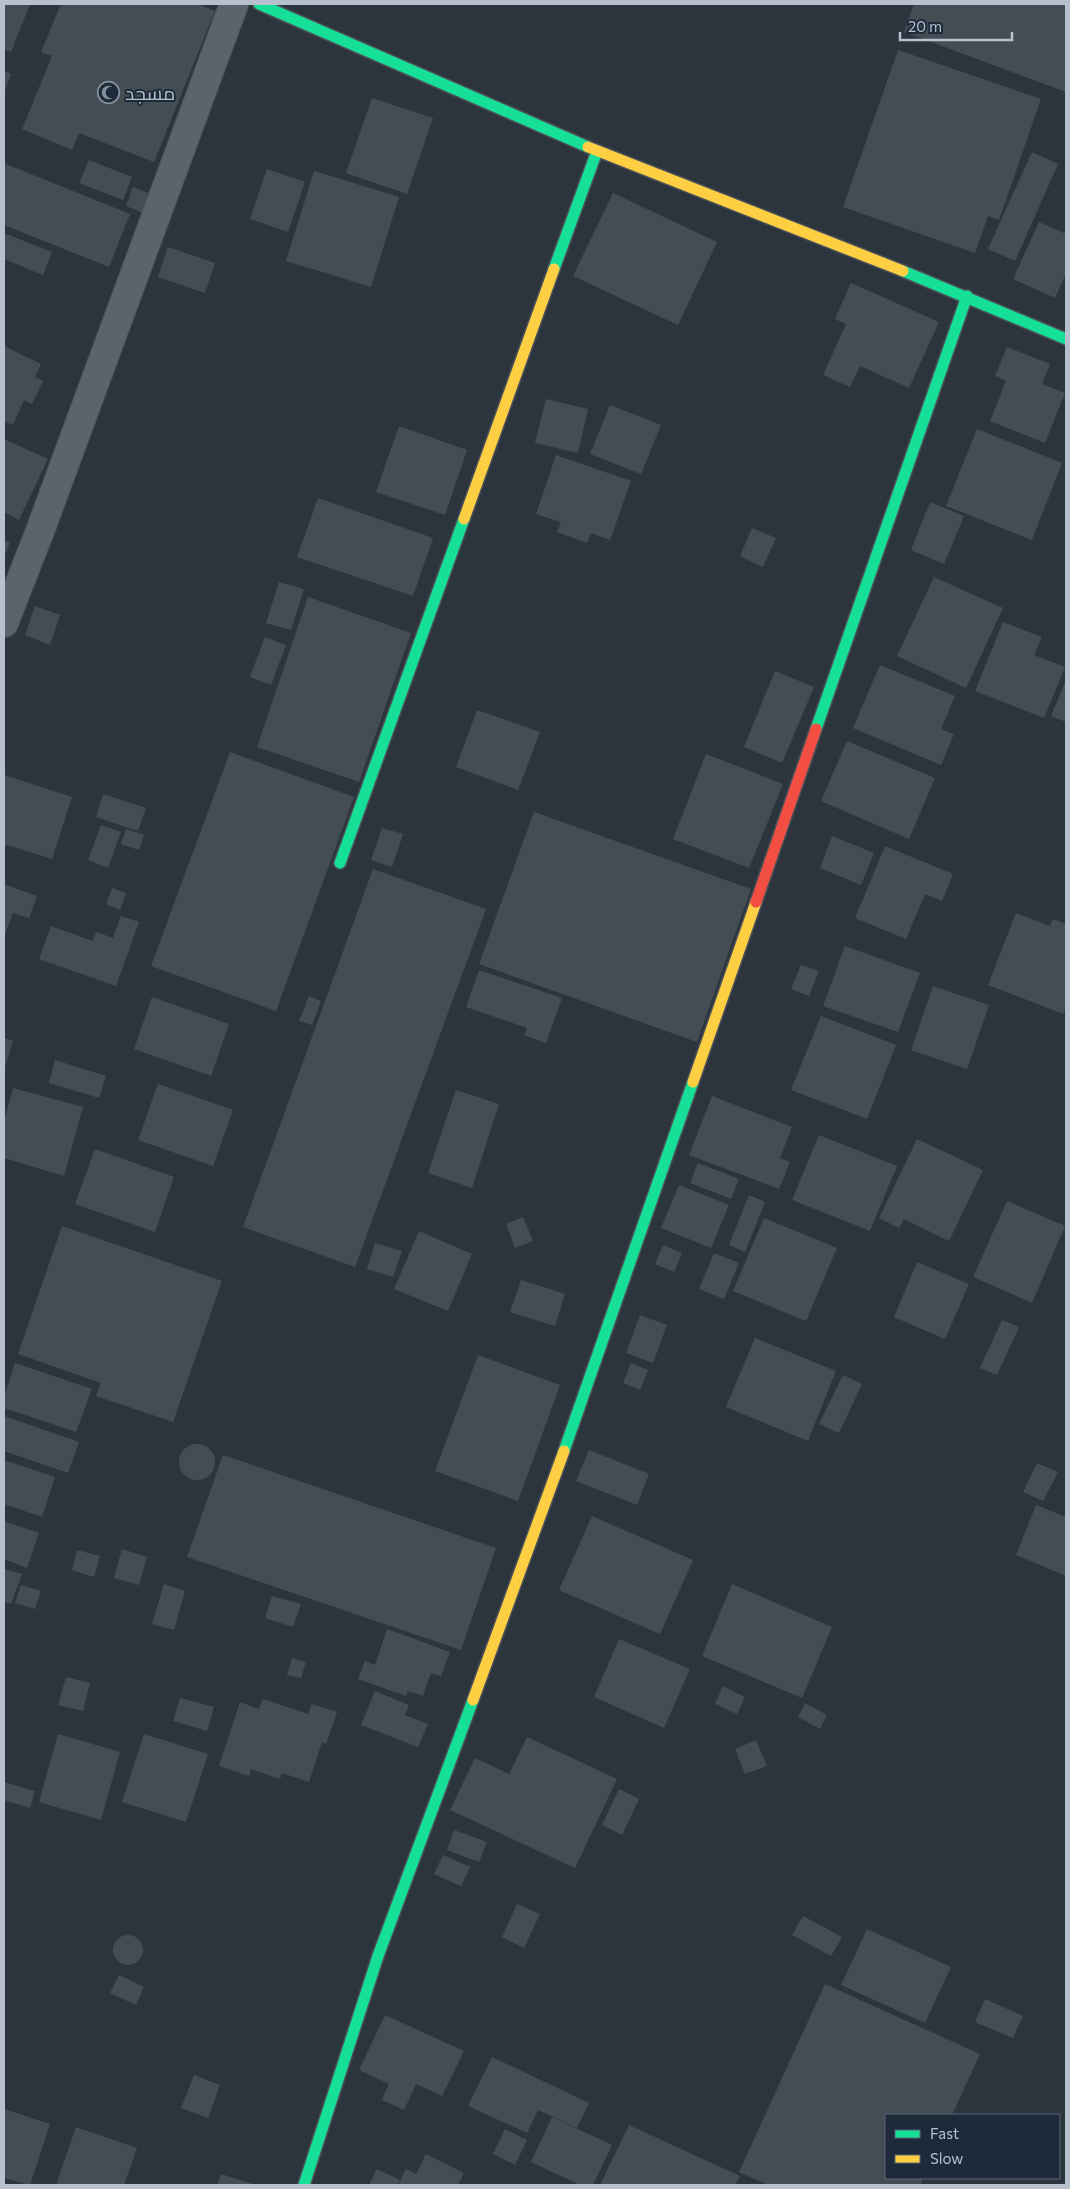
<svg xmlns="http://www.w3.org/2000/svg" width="1070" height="2189" font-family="Commissioner,Cairo,sans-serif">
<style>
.building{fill:#454d54}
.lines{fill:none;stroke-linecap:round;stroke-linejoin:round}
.street-casing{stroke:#4b5158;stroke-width:30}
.fast-casing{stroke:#4b5158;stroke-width:14}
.slow-casing{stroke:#4b5158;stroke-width:14}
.jam-casing{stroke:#4b5158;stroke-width:14}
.street{stroke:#5d636b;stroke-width:28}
.fast{stroke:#16e098;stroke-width:11}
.slow{stroke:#ffcf43;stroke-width:11}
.jam{stroke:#f24e42;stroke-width:11}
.labels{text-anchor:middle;stroke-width:4;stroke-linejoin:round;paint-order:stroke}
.poi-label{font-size:19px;fill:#b7c1ce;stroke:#1d2a3a;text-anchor:start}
</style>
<rect width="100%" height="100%" fill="#2c353e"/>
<g class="building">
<path d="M 4,4 L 30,4 L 11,52 L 4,49 Z"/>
<path d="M 61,4 L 198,4 L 215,11 L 154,162 L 79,133 L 72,150 L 22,129 L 52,56 L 41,52 Z"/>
<path d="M 914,4 L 1066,4 L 1066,92 L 904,32 Z"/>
<path d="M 898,50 L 1041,99 L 999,220 L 988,216 L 975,253 L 843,207 Z"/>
<path d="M 4,71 L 11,74 L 4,93 Z"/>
<path d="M 372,98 L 433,118 L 407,194 L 346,173 Z"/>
<path d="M 1032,152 L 1058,164 L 1015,261 L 988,249 Z"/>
<path d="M 89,160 L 132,177 L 123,200 L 79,183 Z"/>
<path d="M 6,164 L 130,214 L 109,267 L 4,225 L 4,169 Z"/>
<path d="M 267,169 L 305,182 L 288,232 L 250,219 Z"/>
<path d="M 314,171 L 399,197 L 371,287 L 286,261 Z"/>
<path d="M 133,187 L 151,194 L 143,213 L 126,206 Z"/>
<path d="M 613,193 L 717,242 L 678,325 L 573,276 Z"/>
<path d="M 1039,222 L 1066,234 L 1066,273 L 1055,298 L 1013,279 Z"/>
<path d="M 4,233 L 52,252 L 43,275 L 4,259 Z"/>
<path d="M 168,247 L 215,263 L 205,293 L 158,277 Z"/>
<path d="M 851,283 L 939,322 L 909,388 L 860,366 L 850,387 L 823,375 L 846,324 L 835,319 Z"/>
<path d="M 4,346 L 41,364 L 35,377 L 43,381 L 32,404 L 24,400 L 13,425 L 4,421 Z"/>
<path d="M 1007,347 L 1050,364 L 1042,384 L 1065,393 L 1045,443 L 990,421 L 1006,381 L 995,376 Z"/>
<path d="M 546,399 L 588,409 L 578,453 L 535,443 Z"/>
<path d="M 610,405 L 661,425 L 641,474 L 590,454 Z"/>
<path d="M 399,426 L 467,450 L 445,515 L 376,492 Z"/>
<path d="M 977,429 L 1062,463 L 1032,540 L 946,506 Z"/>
<path d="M 4,439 L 48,459 L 19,520 L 4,512 Z"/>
<path d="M 556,455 L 631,481 L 610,540 L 591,533 L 587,543 L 557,532 L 561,522 L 536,514 Z"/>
<path d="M 318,498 L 433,538 L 413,596 L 297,557 Z"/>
<path d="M 930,502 L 964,516 L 944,564 L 911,550 Z"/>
<path d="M 752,528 L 776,538 L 763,567 L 740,556 Z"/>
<path d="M 4,540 L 10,542 L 4,558 Z"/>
<path d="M 934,577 L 1003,608 L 966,688 L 897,656 Z"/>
<path d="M 279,582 L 304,589 L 291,630 L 266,623 Z"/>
<path d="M 308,597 L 411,633 L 359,782 L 257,747 Z"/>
<path d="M 35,606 L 60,615 L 50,645 L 25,635 Z"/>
<path d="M 1003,622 L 1042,637 L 1034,655 L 1065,667 L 1044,718 L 975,691 Z"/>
<path d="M 265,637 L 286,645 L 271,685 L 250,677 Z"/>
<path d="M 880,665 L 955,696 L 941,729 L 954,734 L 941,765 L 853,728 Z"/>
<path d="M 775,671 L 814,687 L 782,763 L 744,747 Z"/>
<path d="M 1066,680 L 1066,722 L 1051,716 Z"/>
<path d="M 477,710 L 540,732 L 518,790 L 456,767 Z"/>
<path d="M 847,741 L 935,778 L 909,839 L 821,801 Z"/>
<path d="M 230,752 L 354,797 L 276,1011 L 151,966 Z"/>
<path d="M 706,754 L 783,784 L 749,868 L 673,839 Z"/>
<path d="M 4,775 L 72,797 L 52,859 L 4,844 Z"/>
<path d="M 103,794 L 146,808 L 138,831 L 96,817 Z"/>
<path d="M 534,812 L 751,889 L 697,1042 L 479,964 Z"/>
<path d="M 101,825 L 121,832 L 108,868 L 88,860 Z"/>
<path d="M 382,828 L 403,834 L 392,867 L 371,860 Z"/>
<path d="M 126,829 L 144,835 L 139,850 L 121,844 Z"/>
<path d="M 832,836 L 874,853 L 861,885 L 820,868 Z"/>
<path d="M 885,846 L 953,874 L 942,901 L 925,894 L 906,939 L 855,918 Z"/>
<path d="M 373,869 L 486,909 L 355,1267 L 243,1227 Z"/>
<path d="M 4,884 L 37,896 L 29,918 L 13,913 L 4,937 Z"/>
<path d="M 112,888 L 126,893 L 120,910 L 106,904 Z"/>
<path d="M 1016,913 L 1050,926 L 1053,919 L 1066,924 L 1066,1006 L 1063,1014 L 988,985 Z"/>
<path d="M 121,916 L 139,922 L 116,986 L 39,959 L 51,926 L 93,941 L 96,932 L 113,938 Z"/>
<path d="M 845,946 L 920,973 L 898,1032 L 823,1006 Z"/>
<path d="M 801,965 L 819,971 L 809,996 L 791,989 Z"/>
<path d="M 479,970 L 562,998 L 546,1043 L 524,1035 L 527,1028 L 466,1007 Z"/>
<path d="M 933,986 L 989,1005 L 967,1069 L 911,1050 Z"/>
<path d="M 309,996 L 321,1001 L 312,1025 L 299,1021 Z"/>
<path d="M 152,997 L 229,1024 L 211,1076 L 134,1049 Z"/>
<path d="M 821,1016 L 896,1045 L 867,1119 L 791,1090 Z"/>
<path d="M 4,1038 L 13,1041 L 4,1070 Z"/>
<path d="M 55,1060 L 106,1076 L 99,1098 L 49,1083 Z"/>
<path d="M 158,1084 L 233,1110 L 213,1166 L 138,1140 Z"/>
<path d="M 13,1088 L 83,1107 L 64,1176 L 4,1158 L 4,1121 Z"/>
<path d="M 456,1090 L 499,1104 L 472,1188 L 428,1173 Z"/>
<path d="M 712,1096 L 792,1127 L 780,1158 L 790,1162 L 779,1189 L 689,1155 Z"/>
<path d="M 819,1135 L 897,1166 L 870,1231 L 792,1200 Z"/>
<path d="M 917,1139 L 983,1170 L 949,1241 L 904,1219 L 899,1228 L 879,1218 Z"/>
<path d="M 95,1149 L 174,1177 L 155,1232 L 75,1204 Z"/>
<path d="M 698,1163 L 739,1179 L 731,1199 L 690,1183 Z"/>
<path d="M 679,1185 L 729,1205 L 711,1248 L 661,1228 Z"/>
<path d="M 749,1195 L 765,1202 L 745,1252 L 729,1245 Z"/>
<path d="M 1007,1201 L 1065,1226 L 1032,1303 L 973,1277 Z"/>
<path d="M 523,1217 L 533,1241 L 515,1248 L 506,1224 Z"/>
<path d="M 764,1218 L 837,1248 L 806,1321 L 733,1291 Z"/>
<path d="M 62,1226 L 222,1281 L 173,1422 L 96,1396 L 101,1383 L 18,1354 Z"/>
<path d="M 419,1231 L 472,1254 L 448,1311 L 394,1289 Z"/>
<path d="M 375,1243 L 402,1251 L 393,1277 L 367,1269 Z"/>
<path d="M 663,1245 L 682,1253 L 674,1272 L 655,1264 Z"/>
<path d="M 714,1253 L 739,1263 L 724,1299 L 699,1289 Z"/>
<path d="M 917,1262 L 969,1284 L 945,1339 L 894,1317 Z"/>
<path d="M 521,1280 L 565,1294 L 555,1326 L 510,1312 Z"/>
<path d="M 640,1315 L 667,1325 L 653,1363 L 626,1353 Z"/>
<path d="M 1002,1320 L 1019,1327 L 997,1375 L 980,1368 Z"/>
<path d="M 755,1338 L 836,1371 L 808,1441 L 726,1407 Z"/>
<path d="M 478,1355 L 560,1385 L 518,1501 L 435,1471 Z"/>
<path d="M 15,1363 L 92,1389 L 76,1432 L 4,1408 L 4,1397 Z"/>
<path d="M 631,1363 L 648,1370 L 640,1390 L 623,1383 Z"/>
<path d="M 843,1375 L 862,1384 L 839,1433 L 819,1424 Z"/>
<path d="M 4,1416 L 79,1442 L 68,1473 L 4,1451 Z"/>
<circle cx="197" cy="1462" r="18"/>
<path d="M 589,1450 L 649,1474 L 637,1505 L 576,1481 Z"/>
<path d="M 223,1455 L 496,1548 L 461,1650 L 187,1557 Z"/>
<path d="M 4,1460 L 55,1477 L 42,1517 L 4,1504 Z"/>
<path d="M 1037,1463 L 1058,1472 L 1043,1501 L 1023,1492 Z"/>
<path d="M 1036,1505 L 1066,1517 L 1066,1576 L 1016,1555 Z"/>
<path d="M 592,1516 L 693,1560 L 660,1634 L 559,1590 Z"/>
<path d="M 4,1521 L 39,1533 L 27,1568 L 4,1559 Z"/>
<path d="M 122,1549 L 147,1557 L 139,1585 L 114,1578 Z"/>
<path d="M 77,1550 L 100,1556 L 94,1577 L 72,1570 Z"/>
<path d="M 4,1569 L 22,1574 L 11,1604 L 4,1602 Z"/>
<path d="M 164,1584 L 185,1591 L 174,1630 L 152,1624 Z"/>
<path d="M 732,1584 L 832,1627 L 802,1698 L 702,1656 Z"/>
<path d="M 21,1585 L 41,1591 L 35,1609 L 15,1603 Z"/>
<path d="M 272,1596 L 301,1604 L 293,1627 L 265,1618 Z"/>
<path d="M 387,1629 L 450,1652 L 441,1676 L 431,1673 L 423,1696 L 408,1691 L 406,1696 L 358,1679 L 365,1661 L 375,1665 Z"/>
<path d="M 619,1639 L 690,1669 L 664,1728 L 594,1697 Z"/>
<path d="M 292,1658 L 306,1662 L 301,1678 L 287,1675 Z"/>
<path d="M 66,1677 L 90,1683 L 83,1711 L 58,1705 Z"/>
<path d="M 723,1686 L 745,1697 L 737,1714 L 715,1704 Z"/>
<path d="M 375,1691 L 409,1705 L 405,1715 L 428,1724 L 418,1747 L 361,1725 Z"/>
<path d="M 180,1698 L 214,1707 L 207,1731 L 173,1721 Z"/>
<path d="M 263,1699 L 308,1714 L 312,1704 L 337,1712 L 326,1744 L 322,1742 L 309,1782 L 282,1773 L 280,1779 L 251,1769 L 249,1776 L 219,1766 L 240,1702 L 259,1709 Z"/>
<path d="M 805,1703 L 827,1715 L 820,1729 L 798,1717 Z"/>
<path d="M 58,1734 L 120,1752 L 101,1820 L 39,1802 Z"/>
<path d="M 144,1734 L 208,1754 L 186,1822 L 122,1802 Z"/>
<path d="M 527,1737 L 617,1779 L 575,1868 L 450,1810 L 475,1758 L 509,1774 Z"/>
<path d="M 756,1740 L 767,1766 L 745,1774 L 735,1749 Z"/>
<path d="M 4,1782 L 35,1791 L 30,1808 L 4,1800 Z"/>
<path d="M 619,1789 L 639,1799 L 622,1835 L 602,1825 Z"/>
<path d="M 454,1830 L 487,1842 L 479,1862 L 447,1850 Z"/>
<path d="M 443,1855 L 470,1867 L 461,1886 L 434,1874 Z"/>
<path d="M 517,1904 L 540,1914 L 524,1948 L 502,1937 Z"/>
<path d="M 803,1916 L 842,1937 L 831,1956 L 792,1935 Z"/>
<path d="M 867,1929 L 951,1967 L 925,2023 L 841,1985 Z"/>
<circle cx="128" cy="1950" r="15"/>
<path d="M 119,1975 L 144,1987 L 136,2005 L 110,1993 Z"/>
<path d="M 825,1984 L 980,2054 L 952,2115 L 886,2115 L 886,2178 L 923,2178 L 920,2185 L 768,2185 L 739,2172 Z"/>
<path d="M 985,1999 L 1023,2016 L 1013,2038 L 975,2022 Z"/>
<path d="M 385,2015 L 464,2051 L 442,2096 L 416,2084 L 404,2110 L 382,2100 L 389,2084 L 359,2070 Z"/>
<path d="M 492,2057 L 589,2103 L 577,2128 L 538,2110 L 527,2133 L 468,2106 Z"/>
<path d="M 194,2075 L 220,2085 L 208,2118 L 181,2108 Z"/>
<path d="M 4,2109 L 50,2124 L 30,2185 L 4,2178 Z"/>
<path d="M 552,2117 L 612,2145 L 593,2185 L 580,2185 L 531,2162 Z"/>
<path d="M 629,2125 L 740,2176 L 735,2185 L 600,2185 Z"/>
<path d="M 76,2127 L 137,2148 L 124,2185 L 56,2185 Z"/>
<path d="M 505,2129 L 527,2140 L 515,2165 L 493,2154 Z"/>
<path d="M 426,2154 L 464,2173 L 458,2185 L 398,2185 L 406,2169 L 416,2174 Z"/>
<path d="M 377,2169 L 400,2180 L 397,2185 L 369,2185 Z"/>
<path d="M 221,2174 L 257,2185 L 217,2185 Z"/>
</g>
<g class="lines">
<defs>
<path id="street" d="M 4,623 L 40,531 L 234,4"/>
<g id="fast">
<path d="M 259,4 L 588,147"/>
<path d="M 554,269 L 597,151"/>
<path d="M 903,271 L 1066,339"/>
<path d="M 816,729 L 967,296"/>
<path d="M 340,863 L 464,519"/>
<path d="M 564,1451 L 693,1082"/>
<path d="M 304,2185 L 378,1956 L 473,1700"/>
</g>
<g id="slow">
<path d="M 588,147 L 903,271"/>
<path d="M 464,519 L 554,269"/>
<path d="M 693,1082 L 756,902"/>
<path d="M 473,1700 L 564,1451"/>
</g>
<path id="jam" d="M 756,902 L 816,729"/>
</defs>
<use href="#street" class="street-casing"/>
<use href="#fast" class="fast-casing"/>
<use href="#slow" class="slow-casing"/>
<use href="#jam" class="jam-casing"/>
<use href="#street" class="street"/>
<use href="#fast" class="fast"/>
<use href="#slow" class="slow"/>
<use href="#jam" class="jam"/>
</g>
<defs>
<symbol id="mosque-ring" viewBox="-11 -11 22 22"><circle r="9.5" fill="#1d2a3a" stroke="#86909c" stroke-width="1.5"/><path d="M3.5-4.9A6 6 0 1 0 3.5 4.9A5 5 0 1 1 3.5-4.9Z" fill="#86909c"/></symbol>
</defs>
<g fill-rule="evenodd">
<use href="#mosque-ring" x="96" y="80" width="25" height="25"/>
</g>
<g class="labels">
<g class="poi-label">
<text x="125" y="100">مسجد</text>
</g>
</g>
<rect width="1070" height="2189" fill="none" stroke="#b7c1ce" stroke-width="10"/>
<rect x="885" y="2114" width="175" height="65" fill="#1d2a3a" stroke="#5b6675"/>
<rect x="895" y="2130" width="25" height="8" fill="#16e098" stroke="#5b6675"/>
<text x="930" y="2139" font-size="15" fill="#b7c1ce">Fast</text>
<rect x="895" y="2155" width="25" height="8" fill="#ffcf43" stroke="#5b6675"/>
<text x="930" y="2164" font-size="15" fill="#b7c1ce">Slow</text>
<path d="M900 32v8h112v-8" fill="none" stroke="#b7c1ce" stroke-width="2.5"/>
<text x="908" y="32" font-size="15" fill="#b7c1ce" stroke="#1d2a3a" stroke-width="4" paint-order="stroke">20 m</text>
</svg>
